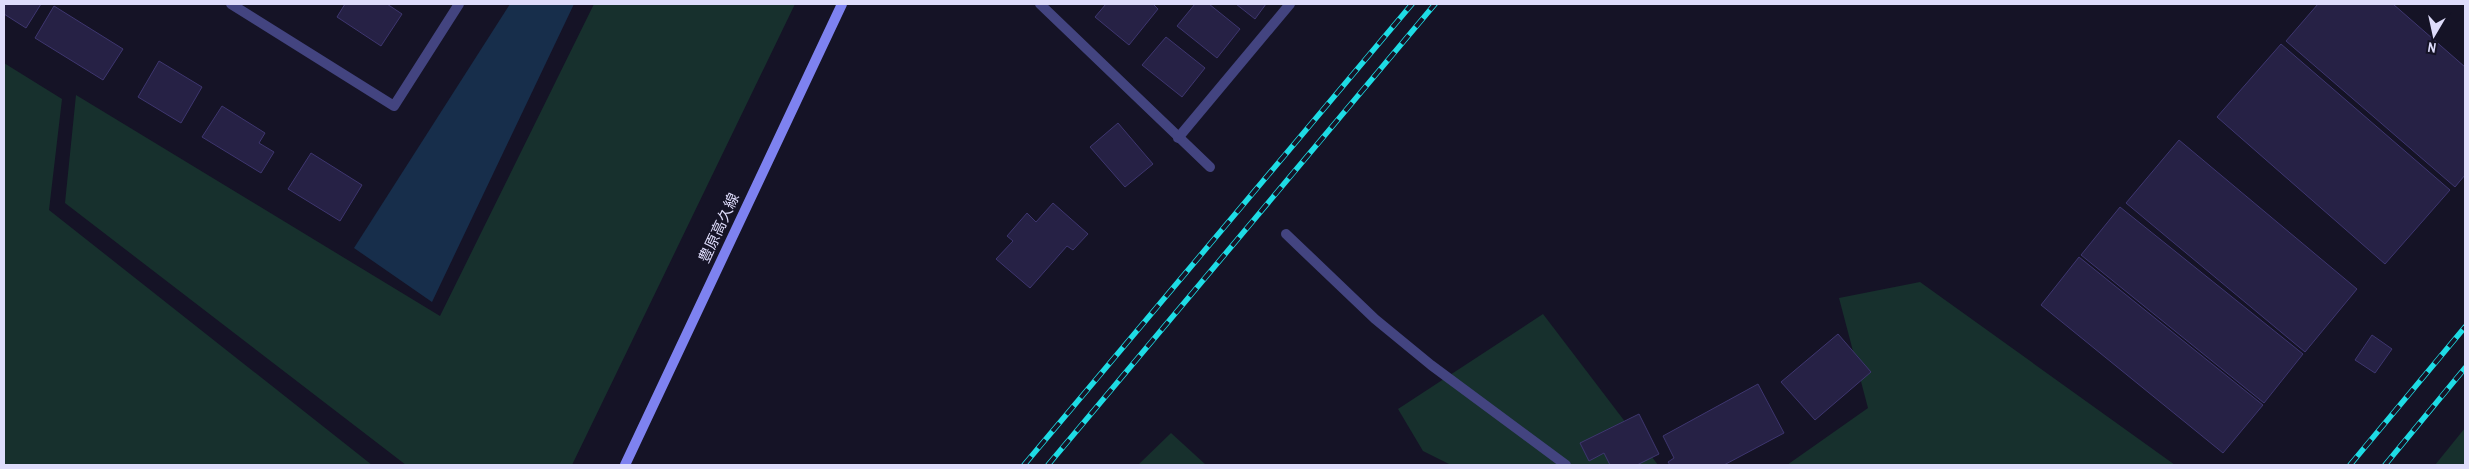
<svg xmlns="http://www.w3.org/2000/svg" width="2469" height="469" font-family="'Archivo Narrow','Noto Sans JP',sans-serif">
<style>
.green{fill:#17302d}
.water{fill:#172e4b}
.building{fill:#262145;stroke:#3e366f}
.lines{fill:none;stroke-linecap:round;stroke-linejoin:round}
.lane{stroke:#434480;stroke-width:10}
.street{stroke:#434480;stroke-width:10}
.secondary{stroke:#7e82f0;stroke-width:10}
.rail-casing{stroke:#1edce5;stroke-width:5.5}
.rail{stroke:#151326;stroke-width:4;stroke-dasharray:11;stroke-linecap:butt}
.labels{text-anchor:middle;stroke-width:4.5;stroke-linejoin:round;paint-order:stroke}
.street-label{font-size:15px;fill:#dedcfb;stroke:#151326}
</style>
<rect width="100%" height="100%" fill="#151326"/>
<g class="green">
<path d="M 594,4 L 795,4 L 572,465 L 406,465 L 65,203 L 76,95 L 440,316 Z"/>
<path d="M 4,63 L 62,99 L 49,210 L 372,465 L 4,465 Z"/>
<path d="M 1920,282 L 2175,465 L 1787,465 L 1868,408 L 1839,298 Z"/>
<path d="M 1543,314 L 1658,465 L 1451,465 L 1423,451 L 1398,409 Z"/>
<path d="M 2465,428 L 2465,465 L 2435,465 Z"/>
<path d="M 1171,433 L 1206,465 L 1138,465 Z"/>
</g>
<path class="water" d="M 510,4 L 574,4 L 432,302 L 354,248 Z"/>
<g class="building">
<path d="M 4,4 L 41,4 L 26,28 L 4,14 Z"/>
<path d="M 345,4 L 387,4 L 402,14 L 381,46 L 337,17 Z"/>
<path d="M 1106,4 L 1153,4 L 1158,9 L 1129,45 L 1095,17 Z"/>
<path d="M 1195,4 L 1209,4 L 1240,29 L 1217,58 L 1177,26 Z"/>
<path d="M 1236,4 L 1266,4 L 1255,19 Z"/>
<path d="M 2318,4 L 2393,4 L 2465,67 L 2465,175 L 2455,187 L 2286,41 Z"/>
<path d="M 54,6 L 123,49 L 103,80 L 35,38 Z"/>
<path d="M 1166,37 L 1205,68 L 1182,97 L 1142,65 Z"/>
<path d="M 2281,44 L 2450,190 L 2385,264 L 2217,117 Z"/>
<path d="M 159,61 L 202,87 L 181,123 L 138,97 Z"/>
<path d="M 222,106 L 265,133 L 259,143 L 274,152 L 261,173 L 202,137 Z"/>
<path d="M 1118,123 L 1153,164 L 1125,187 L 1090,147 Z"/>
<path d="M 2179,140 L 2357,289 L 2305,352 L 2126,203 Z"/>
<path d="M 311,153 L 362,185 L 340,221 L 288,189 Z"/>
<path d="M 1053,203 L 1088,234 L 1073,250 L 1067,246 L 1030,288 L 996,259 L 1013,241 L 1007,236 L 1027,213 L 1036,222 Z"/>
<path d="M 2120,207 L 2303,354 L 2264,403 L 2081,255 Z"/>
<path d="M 2079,257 L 2263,405 L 2223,453 L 2041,305 Z"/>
<path d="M 1838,334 L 1871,372 L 1815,420 L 1781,382 Z"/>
<path d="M 2372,335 L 2392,349 L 2375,373 L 2355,360 Z"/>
<path d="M 1758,384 L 1784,433 L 1724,465 L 1670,465 L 1668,462 L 1674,458 L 1663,436 Z"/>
<path d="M 1639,414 L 1659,454 L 1637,465 L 1610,465 L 1604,453 L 1589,461 L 1580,443 Z"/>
</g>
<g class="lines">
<g class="lane">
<path d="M 1178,138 L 1290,4"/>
<path d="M 1286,234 L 1375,319 L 1431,365 L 1566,465"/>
</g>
<g class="street">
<path d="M 231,4 L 394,106 L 459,4"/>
<path d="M 1040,4 L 1210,167"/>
</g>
<path class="secondary" d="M 625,465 L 842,4"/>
<defs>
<g id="rail">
<path d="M 1024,465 L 1412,4"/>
<path d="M 1048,465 L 1435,4"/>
<path d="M 2350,465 L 2465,327"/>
<path d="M 2385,465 L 2465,368"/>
</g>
</defs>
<use href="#rail" class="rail-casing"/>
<use href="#rail" class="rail"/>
</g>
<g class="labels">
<g class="street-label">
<text transform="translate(719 228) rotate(-65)" y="5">豊原高久線</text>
</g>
</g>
<rect width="2469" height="469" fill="none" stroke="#dedcfb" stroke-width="10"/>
<g transform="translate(2434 35) rotate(189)" stroke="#151326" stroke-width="4" paint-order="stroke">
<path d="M0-4L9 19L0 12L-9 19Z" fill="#dedcfb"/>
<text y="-8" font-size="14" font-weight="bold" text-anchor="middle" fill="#dedcfb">N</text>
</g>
</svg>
